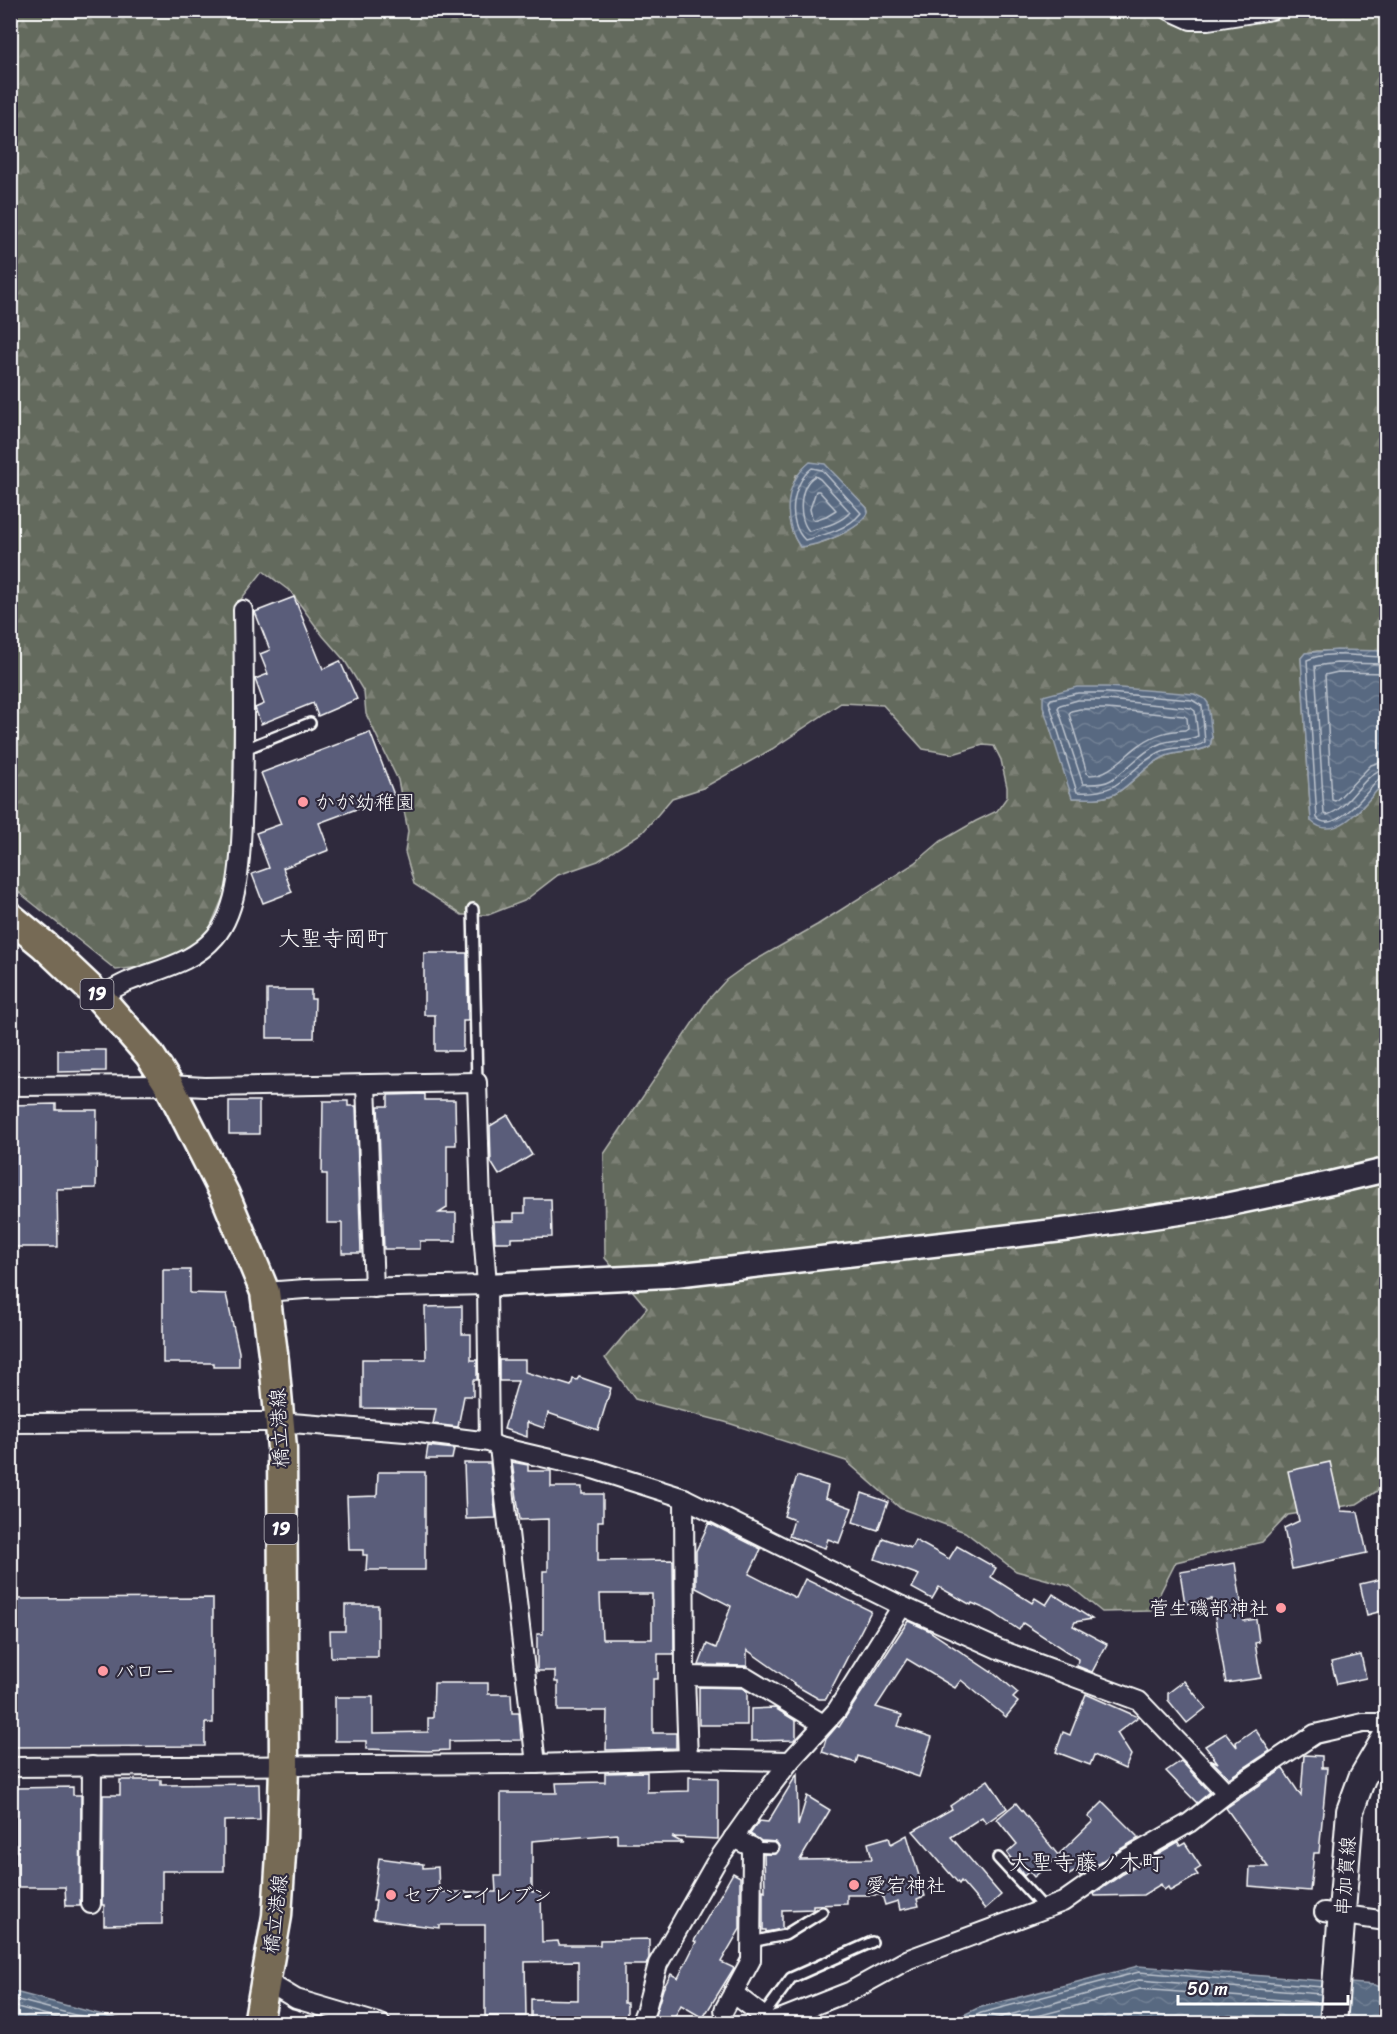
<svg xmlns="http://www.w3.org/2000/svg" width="1397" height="2034" font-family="Sriracha,'Klee One',sans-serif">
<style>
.forest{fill:url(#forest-firs);stroke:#b2b4ae;stroke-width:1.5;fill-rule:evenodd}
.water{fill:url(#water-waves);stroke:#9ba5b3;stroke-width:1.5}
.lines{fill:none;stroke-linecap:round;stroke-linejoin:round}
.shore{stroke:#bcc3cd;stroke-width:1.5}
.building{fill:#5a5d7a;stroke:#fff;stroke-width:1.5;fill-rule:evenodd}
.service-casing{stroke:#fff;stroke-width:14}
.minor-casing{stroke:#fff;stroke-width:22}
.tertiary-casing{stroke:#fff;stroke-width:27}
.secondary-casing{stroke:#fff;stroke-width:30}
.primary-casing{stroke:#fff;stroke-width:33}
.service{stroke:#2f2a3d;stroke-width:9}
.minor{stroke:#2f2a3d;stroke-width:18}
.tertiary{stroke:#2f2a3d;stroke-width:22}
.secondary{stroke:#2f2a3d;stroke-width:26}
.primary{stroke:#766a55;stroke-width:28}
.poi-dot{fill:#ff9aa2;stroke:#2f2a3d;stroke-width:2}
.labels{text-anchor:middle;stroke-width:4.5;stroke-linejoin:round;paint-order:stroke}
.shield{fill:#2f2a3d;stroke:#c1bfc5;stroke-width:1.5}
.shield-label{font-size:18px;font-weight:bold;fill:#fff}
.poi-label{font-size:20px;fill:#fff;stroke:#2f2a3d;text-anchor:start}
.street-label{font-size:20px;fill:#fff;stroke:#2f2a3d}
.quarter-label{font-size:22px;fill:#fff;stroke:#2f2a3d}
</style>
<defs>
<pattern id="forest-firs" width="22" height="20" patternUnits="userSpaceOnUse" patternTransform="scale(1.5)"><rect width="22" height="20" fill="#646a5d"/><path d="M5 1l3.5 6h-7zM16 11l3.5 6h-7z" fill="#7b8075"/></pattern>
<pattern id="water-waves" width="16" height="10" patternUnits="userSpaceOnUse" patternTransform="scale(1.5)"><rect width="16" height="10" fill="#586981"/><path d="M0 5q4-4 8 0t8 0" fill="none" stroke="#718094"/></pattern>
</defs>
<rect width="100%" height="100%" fill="#2f2a3d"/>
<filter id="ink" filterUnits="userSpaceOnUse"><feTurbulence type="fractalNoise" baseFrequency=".0167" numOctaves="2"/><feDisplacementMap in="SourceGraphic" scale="12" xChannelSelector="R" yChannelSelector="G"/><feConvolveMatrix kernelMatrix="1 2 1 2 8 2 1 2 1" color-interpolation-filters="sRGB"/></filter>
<g filter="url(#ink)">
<path class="forest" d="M 10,11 L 1386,11 L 1386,651 L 1317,651 L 1306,653 L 1301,658 L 1311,821 L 1356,814 L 1386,780 L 1386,1411 C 1377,1431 1381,1466 1382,1488 L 1357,1504 L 1288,1515 L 1262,1542 L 1176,1562 L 1151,1611 L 1102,1612 L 1070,1586 L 1016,1571 L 965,1532 L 900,1508 L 846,1461 L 725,1422 L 635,1399 L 605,1358 L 647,1308 L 605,1258 L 604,1154 L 708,1000 L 726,980 L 747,965 L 817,925 L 915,863 L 941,841 L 976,821 L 997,811 L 1007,797 L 1007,787 L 1001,760 L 994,746 L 983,745 L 953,754 L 923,749 L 883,705 L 841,703 L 772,749 L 703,788 L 672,798 L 643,832 L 598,861 L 558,875 L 524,901 L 488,915 L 462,915 L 414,884 L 405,852 L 408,831 L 398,780 L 366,714 L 364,692 L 345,661 L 323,636 L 291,592 L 263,571 L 235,607 L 232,845 L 227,888 L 205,939 L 169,960 L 147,966 L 116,970 L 11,886 ZM 830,470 L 867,508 L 868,512 C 860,530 819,546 800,547 C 784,523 788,501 796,475 ZM 1212,737 L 1210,746 C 1196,754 1180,750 1166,756 C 1147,764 1135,781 1118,792 C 1106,800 1086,798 1073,798 L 1069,790 Z"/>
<g class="water">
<path d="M 810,462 L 825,464 L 867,508 L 868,513 C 860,530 819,545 800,547 C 782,520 784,483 810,462 Z"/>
<path d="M 1337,650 L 1386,651 L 1386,780 C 1369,798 1338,846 1311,821 L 1301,658 L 1305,653 Z"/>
<path d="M 1077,687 L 1108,687 L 1194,694 L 1205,699 L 1208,703 L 1212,737 L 1210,746 C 1196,754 1180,750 1166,756 C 1147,764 1135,781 1118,792 C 1106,800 1086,798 1072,798 L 1043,706 L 1043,696 Z"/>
<path d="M 1138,1966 L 1375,1985 L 1386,1989 L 1386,2023 L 945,2024 L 978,2008 Z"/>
<path d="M 11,1991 L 133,2023 L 11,2023 Z"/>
</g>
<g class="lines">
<g class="shore">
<path d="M 812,468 L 822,470 L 861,513 C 848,529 825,535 805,540 C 786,522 792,483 812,468 Z"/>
<path d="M 815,476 L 820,479 L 850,512 C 841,523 823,527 809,531 C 797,518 799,485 815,476 Z"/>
<path d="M 816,491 L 819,491 L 836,510 L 826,516 L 814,520 L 812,518 L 810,509 Z"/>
<path d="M 1386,657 C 1364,657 1327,650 1307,660 L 1317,818 C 1335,836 1368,790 1380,778 L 1386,776"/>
<path d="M 1386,664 L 1337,663 L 1315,666 L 1324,814 L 1327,815 C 1351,808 1364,770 1386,769"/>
<path d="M 1386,673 L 1338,672 L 1325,675 L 1332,800 L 1335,801 L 1340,797 L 1371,765 L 1386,760"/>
<path d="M 1078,693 L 1108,693 L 1192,700 L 1202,706 L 1205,742 C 1193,751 1174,745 1160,752 C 1124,770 1125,795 1077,792 L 1049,702 L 1051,699 Z"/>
<path d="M 1078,700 L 1107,700 L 1191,708 L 1195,711 L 1198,736 C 1187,742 1171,738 1157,745 C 1139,754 1127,770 1111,780 C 1103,785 1092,784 1083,784 L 1058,708 L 1060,705 Z"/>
<path d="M 1080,709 L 1107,709 L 1184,716 L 1187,718 L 1188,728 L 1185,730 C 1168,731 1155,734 1141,744 C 1124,755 1111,775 1090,775 L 1087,773 L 1069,714 L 1071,711 Z"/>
<path d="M 10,1998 L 109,2024"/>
<path d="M 10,2005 L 80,2024"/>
<path d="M 959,2024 L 981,2013 L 1139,1972 L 1322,1987"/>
<path d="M 976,2024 L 1139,1980 L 1321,1994"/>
<path d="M 1007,2024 L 1140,1989 L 1320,2003"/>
</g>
</g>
<g class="building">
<path d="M 294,597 L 323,669 L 340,661 L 357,699 L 318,716 L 313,703 L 261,724 L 255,708 L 264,704 L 255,679 L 268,674 L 260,654 L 270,650 L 255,612 Z"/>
<path d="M 370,732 L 394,795 L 319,823 L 329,850 L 283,868 L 292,892 L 263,903 L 252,874 L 269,868 L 256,833 L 281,824 L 261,773 Z"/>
<path d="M 424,953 L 467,953 L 468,1021 L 463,1021 L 463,1051 L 435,1051 L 435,1015 L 424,1015 Z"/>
<path d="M 267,990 L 311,990 L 311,999 L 315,999 L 314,1038 L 267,1038 Z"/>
<path d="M 58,1050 L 106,1050 L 106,1071 L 58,1072 Z"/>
<path d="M 425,1094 L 425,1100 L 455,1100 L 456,1145 L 447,1145 L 447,1208 L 439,1213 L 456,1213 L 456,1241 L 420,1241 L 420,1249 L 384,1249 L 378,1106 L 388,1106 L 388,1095 Z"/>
<rect x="229" y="1101" width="30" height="33"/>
<path d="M 323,1101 L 348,1101 L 348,1106 L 356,1106 L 361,1253 L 342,1253 L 342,1223 L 327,1223 L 327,1174 L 322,1174 Z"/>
<path d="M 56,1104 L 56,1110 L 97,1110 L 96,1188 L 57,1189 L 58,1247 L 10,1247 L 10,1105 Z"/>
<path d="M 508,1115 L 532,1155 L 499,1175 L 491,1162 L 490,1126 Z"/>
<path d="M 525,1199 L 551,1199 L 552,1237 L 511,1238 L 511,1242 L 495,1242 L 494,1221 L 514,1221 L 514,1213 L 525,1213 Z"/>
<path d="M 163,1270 L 190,1270 L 190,1293 L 226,1294 L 239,1352 L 239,1367 L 214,1367 L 214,1363 L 163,1363 Z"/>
<path d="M 462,1306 L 462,1334 L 471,1334 L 471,1360 L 477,1360 L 477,1380 L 473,1380 L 473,1396 L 464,1396 L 458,1427 L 433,1424 L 436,1409 L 362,1408 L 362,1359 L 426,1359 L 425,1307 Z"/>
<path d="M 499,1360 L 525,1360 L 525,1372 L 571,1386 L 573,1379 L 577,1380 L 579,1377 L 611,1388 L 598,1430 L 548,1413 L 544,1428 L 527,1422 L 527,1437 L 504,1429 L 518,1381 L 499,1381 Z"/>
<path d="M 428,1446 L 454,1449 L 452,1459 L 426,1459 Z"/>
<path d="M 512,1462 L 528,1465 L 528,1471 L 551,1471 L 551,1487 L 582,1487 L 582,1494 L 603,1494 L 603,1521 L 598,1521 L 598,1561 L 673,1560 L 674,1654 L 658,1654 L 658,1679 L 653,1679 L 653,1733 L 676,1733 L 676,1748 L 606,1750 L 607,1711 L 558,1711 L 558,1682 L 555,1682 L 555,1671 L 537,1671 L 537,1634 L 543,1634 L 543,1571 L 548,1571 L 548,1519 L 520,1520 ZM 600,1594 L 652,1594 L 652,1639 L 602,1639 Z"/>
<path d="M 1330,1462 L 1341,1511 L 1358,1512 L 1367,1553 L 1292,1569 L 1284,1528 L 1299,1521 L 1288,1471 Z"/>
<path d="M 464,1463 L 490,1463 L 496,1518 L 466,1519 Z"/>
<path d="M 378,1472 L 425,1472 L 425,1570 L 366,1570 L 367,1555 L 363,1555 L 363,1550 L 349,1550 L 347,1497 L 377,1496 Z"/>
<path d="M 797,1476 L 828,1486 L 825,1498 L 852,1508 L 839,1543 L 828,1539 L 825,1548 L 789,1536 L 794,1520 L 784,1516 Z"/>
<path d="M 862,1493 L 888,1502 L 878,1530 L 853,1522 Z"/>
<path d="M 709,1523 L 761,1549 L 749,1574 L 796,1598 L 805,1579 L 871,1611 L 826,1699 L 819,1699 L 793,1684 L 794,1683 L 747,1650 L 747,1666 L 699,1665 L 707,1644 L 716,1648 L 731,1606 L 696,1588 L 696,1551 Z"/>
<path d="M 883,1538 L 911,1548 L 915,1540 L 949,1559 L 957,1546 L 996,1568 L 991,1577 L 1032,1603 L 1035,1598 L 1046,1605 L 1053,1594 L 1092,1619 L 1075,1622 L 1073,1626 L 1107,1644 L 1092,1672 L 1077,1666 L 1078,1659 L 1023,1623 L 1019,1630 L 992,1612 L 972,1603 L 971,1605 L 939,1587 L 932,1599 L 912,1588 L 919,1575 L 875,1559 Z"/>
<path d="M 1235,1563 L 1244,1621 L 1256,1619 L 1259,1642 L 1255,1643 L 1261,1678 L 1226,1683 L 1212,1599 L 1185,1604 L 1180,1572 Z"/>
<path d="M 1386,1578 L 1386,1610 L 1367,1615 L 1360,1584 Z"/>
<path d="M 213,1598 L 213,1723 L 205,1723 L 205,1746 L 13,1747 L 12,1599 Z"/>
<path d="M 345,1605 L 378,1605 L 378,1657 L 331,1657 L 330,1631 L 345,1631 Z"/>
<path d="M 908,1621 L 928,1630 L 991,1672 L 992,1671 L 1018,1693 L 1013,1698 L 1018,1702 L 1006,1717 L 961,1680 L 955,1688 L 907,1659 L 876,1707 L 902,1715 L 898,1726 L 932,1737 L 919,1777 L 858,1756 L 856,1763 L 822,1752 L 826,1739 L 837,1726 L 839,1727 Z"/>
<path d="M 1361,1655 L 1366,1678 L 1337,1684 L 1331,1662 Z"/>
<path d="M 1184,1681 L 1206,1708 L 1187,1723 L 1168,1700 L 1168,1693 Z"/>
<path d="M 434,1683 L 488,1683 L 488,1694 L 511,1694 L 512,1713 L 519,1713 L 521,1740 L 449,1741 L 449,1750 L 428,1751 L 366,1749 L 366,1741 L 335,1741 L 335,1697 L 373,1697 L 373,1733 L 428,1732 L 428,1718 L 433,1718 Z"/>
<path d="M 699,1687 L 742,1688 L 747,1691 L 747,1725 L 699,1725 Z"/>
<path d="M 1086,1694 L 1138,1717 L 1117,1733 L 1131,1755 L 1125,1769 L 1094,1755 L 1090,1765 L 1056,1752 L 1063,1732 L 1070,1735 Z"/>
<path d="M 775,1708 L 796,1721 L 796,1737 L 794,1740 L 751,1741 L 751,1709 Z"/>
<path d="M 1255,1729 L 1270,1751 L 1229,1778 L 1210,1759 L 1218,1763 L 1205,1746 L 1226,1733 L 1237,1747 L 1236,1742 Z"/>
<path d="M 1304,1755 L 1322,1756 L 1322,1768 L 1327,1768 L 1319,1853 L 1314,1853 L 1310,1891 L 1249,1886 L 1250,1867 L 1268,1867 L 1226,1808 L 1283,1769 L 1301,1796 Z"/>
<path d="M 1181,1761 L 1210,1792 L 1197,1803 L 1166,1771 Z"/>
<path d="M 647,1772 L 647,1792 L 689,1791 L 689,1777 L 718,1778 L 718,1839 L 672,1837 L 683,1843 L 617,1843 L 617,1834 L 532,1841 L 532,1892 L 541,1892 L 542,1942 L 558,1941 L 559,1945 L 600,1945 L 600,1940 L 649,1939 L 649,1958 L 646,1965 L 624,1965 L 624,2003 L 627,2003 L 627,2022 L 572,2024 L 572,2021 L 531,2021 L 531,1999 L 578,2000 L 578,1961 L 525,1962 L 526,2016 L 485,2016 L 485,1925 L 439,1925 L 439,1928 L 373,1919 L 376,1901 L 373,1901 L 379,1858 L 423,1864 L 423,1868 L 438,1867 L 439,1892 L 496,1892 L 495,1876 L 501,1876 L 501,1793 L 557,1793 L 556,1783 L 605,1782 L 605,1773 Z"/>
<path d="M 797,1774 L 798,1826 L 807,1796 L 830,1810 L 800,1860 L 872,1859 L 868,1843 L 889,1837 L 891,1844 L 907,1835 L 925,1896 L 917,1899 L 919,1906 L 900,1910 L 898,1901 L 885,1905 L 882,1895 L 847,1895 L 847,1904 L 813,1905 L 813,1909 L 782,1910 L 782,1929 L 766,1932 L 766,1930 L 763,1930 L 763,1890 L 765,1891 L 764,1854 L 776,1854 L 780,1848 L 776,1842 L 761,1841 L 750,1834 L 759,1821 L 768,1822 Z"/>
<path d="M 120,1780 L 161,1780 L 161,1785 L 259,1784 L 260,1820 L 224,1821 L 224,1871 L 162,1871 L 162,1924 L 104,1925 L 104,1905 L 102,1905 L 103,1795 L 120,1795 Z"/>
<path d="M 988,1780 L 1007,1808 L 986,1823 L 982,1817 L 951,1837 L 1001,1895 L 985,1909 L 961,1881 L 959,1884 L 913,1831 L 952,1809 L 950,1806 Z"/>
<path d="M 73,1787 L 73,1795 L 81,1795 L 80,1906 L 66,1906 L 65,1887 L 17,1887 L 16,1788 Z"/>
<path d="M 1103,1802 L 1139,1838 L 1111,1855 L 1080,1876 L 1076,1871 L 1069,1875 L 1057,1858 L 1034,1877 L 1029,1871 L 1024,1876 L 1007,1853 L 1017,1844 L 997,1819 L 1016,1803 L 1058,1855 L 1093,1821 L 1088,1817 Z"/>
<path d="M 1178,1842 L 1180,1846 L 1185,1843 L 1201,1867 L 1195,1871 L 1198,1875 L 1170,1891 L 1168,1887 L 1164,1890 L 1161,1884 L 1143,1895 L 1095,1896 L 1094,1894 L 1123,1874 Z"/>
<path d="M 733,1873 L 740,1877 L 740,1929 L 721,1962 L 734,1968 L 703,2018 L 681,2005 L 671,2024 L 653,2022 L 663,1989 L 671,1974 L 678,1978 L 696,1942 L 694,1941 Z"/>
</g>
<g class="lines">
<defs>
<g id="service">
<path d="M 245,749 L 310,723"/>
<path d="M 473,909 L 477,1082"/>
<path d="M 752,1847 L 773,1848"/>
<path d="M 998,1858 L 1045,1909"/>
<path d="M 751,1942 L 785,1935 L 822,1912"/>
<path d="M 763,2016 L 791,1978 L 872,1942"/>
</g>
<g id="minor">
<path d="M 1169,10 L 1191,20 L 1208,20 L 1272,10"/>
<path d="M 99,997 C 108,992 118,986 127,982 C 158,969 192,964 215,937 C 243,905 241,837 243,796 C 245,734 244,672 243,610"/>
<path d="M 366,1085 L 374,1288"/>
<path d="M 10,1086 L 169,1085 L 205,1087 L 477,1082 L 481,1204 L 487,1285 L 489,1442"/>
<path d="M 265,1292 L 305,1289 L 487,1285"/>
<path d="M 10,1423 L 279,1422 L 418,1433 L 489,1442 L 499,1447 L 593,1469 L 684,1498 L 902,1606 L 998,1649 L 1139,1701 L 1227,1793"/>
<path d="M 499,1447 L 536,1764"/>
<path d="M 684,1498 L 685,1676 L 688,1759"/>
<path d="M 685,1676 L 745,1677 L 823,1724"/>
<path d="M 10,1767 L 536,1764 L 688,1759 L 790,1761"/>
<path d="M 91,1904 L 92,1766"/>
<path d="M 1324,1912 L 1386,1921"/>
<path d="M 266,1981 L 296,1999 L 381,2024"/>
<path d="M 733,1993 L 763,2016 L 766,2022"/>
<path d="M 724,2010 L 751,1960 L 752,1847 L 733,1838"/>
<path d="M 640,2024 L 646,2009 L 658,1964 L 715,1864 L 761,1799 L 790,1761 L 837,1710 L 902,1606"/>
<path d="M 762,2024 L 785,2017 L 851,1991 L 909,1959 L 1063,1902 L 1117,1864 L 1189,1823 L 1227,1793 L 1315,1734 L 1363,1723 L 1386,1723"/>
</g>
<path id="tertiary" d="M 487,1285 L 666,1276 L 1071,1229 L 1206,1209 L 1331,1183 L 1386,1170"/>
<path id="secondary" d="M 1333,2024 L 1350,1811 L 1362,1778 L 1386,1737"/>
<path id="primary" d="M 10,917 L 44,945 L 99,997 L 149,1054 L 169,1085 L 225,1195 L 265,1292 L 274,1361 L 282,1448 L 284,1764 L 282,1839 L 277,1916 L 258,2024"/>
</defs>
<use href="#service" class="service-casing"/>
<use href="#minor" class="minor-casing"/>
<use href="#tertiary" class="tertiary-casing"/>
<use href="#secondary" class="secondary-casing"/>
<use href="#primary" class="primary-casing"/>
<use href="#service" class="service"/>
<use href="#minor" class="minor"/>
<use href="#tertiary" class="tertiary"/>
<use href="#secondary" class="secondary"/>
<use href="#primary" class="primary"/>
</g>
</g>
<g class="poi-dot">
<circle cx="303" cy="802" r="6"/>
<circle cx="1281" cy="1608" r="6"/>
<circle cx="103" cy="1671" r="6"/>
<circle cx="854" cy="1885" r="6"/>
<circle cx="391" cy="1895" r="6"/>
</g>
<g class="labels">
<g class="shield">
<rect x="80.5" y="979" width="33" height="30" rx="4.5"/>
<rect x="264.5" y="1514" width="33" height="30" rx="4.5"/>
</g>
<g class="shield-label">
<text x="97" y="1000">19</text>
<text x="281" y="1535">19</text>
</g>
<g class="poi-label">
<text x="315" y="809">かが幼稚園</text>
<text x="1269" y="1615" text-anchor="end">菅生磯部神社</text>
<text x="115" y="1678">バロー</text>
<text x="866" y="1892">愛宕神社</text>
<text x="403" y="1902">セブン-イレブン</text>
</g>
<g class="street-label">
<text transform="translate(279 1428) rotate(-93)" y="7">橋立港線</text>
<text transform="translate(1345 1876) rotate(-86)" y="7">串加賀線</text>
<text transform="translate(275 1914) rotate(-83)" y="7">橋立港線</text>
</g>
<g class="quarter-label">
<text x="333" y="946">大聖寺岡町</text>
<text x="1086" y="1870">大聖寺藤ノ木町</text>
</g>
</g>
<rect width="1397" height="2034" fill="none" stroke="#2f2a3d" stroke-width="36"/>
<rect x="18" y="18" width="1361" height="1998" fill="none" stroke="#fff" stroke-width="2" filter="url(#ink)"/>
<path d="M1178 1995v9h170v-9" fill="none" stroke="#ffffff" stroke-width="3"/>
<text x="1187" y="1995" font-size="18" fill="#ffffff" stroke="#2f2a3d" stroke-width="4.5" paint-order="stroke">50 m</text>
</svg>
